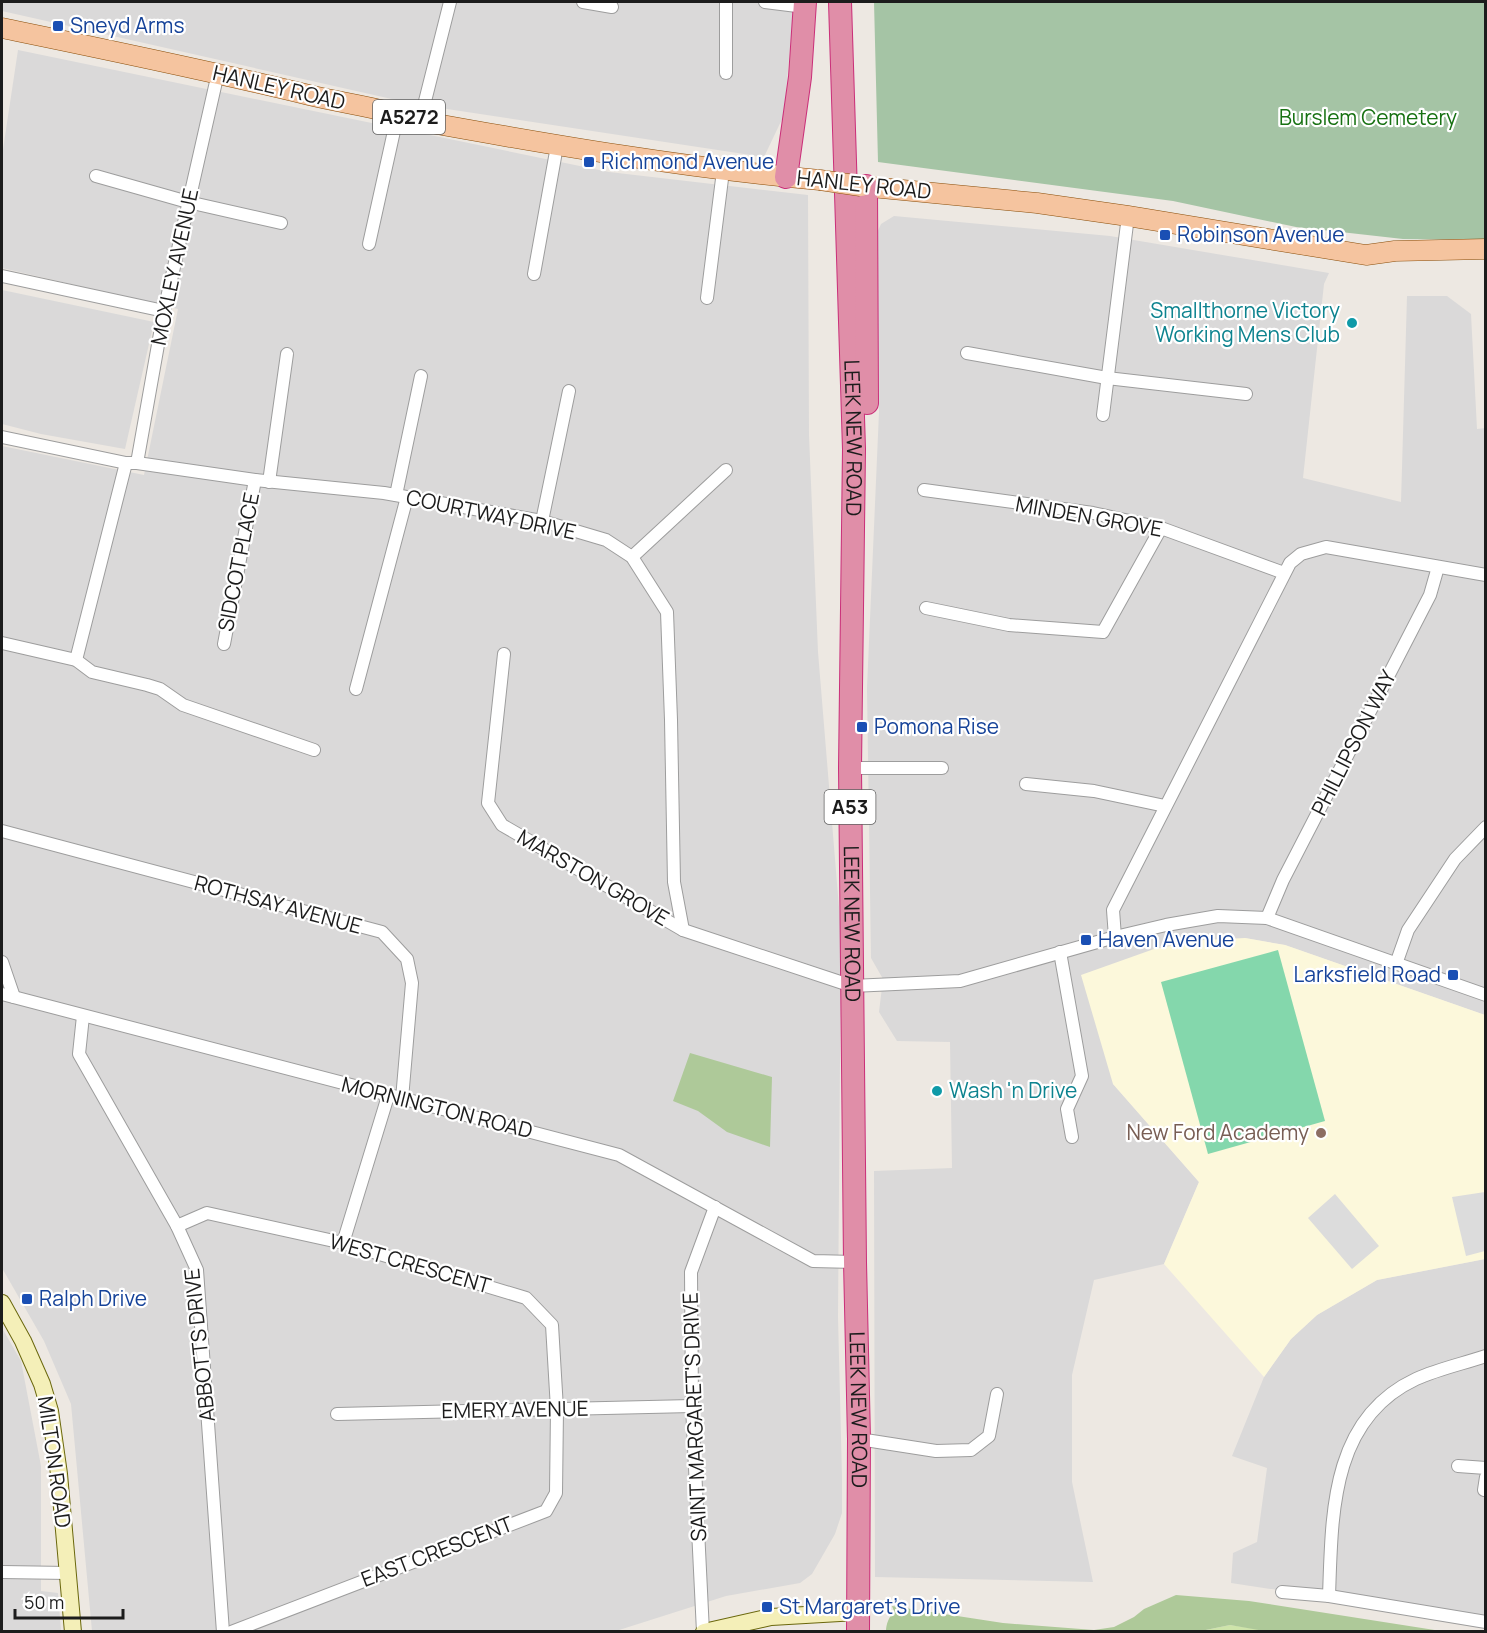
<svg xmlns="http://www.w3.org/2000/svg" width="1487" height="1633" font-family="Manrope,sans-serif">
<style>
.residential{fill:#dad9d9}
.education{fill:#fcf8db}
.grass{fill:#cee4aa}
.forest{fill:#aec999}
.cemetery{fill:#a5c4a5}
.pitch{fill:#84d7ac}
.parking{fill:#dcdcdc}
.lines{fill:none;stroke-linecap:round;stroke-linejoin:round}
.street-casing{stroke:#9d9d9d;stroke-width:14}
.secondary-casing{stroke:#6a670c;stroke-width:18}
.primary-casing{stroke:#8a4e0a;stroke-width:21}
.highway-casing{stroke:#ca2f79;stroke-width:24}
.street{stroke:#fff;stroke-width:12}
.secondary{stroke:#f4efb8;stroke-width:16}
.primary{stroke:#f5c49f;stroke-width:20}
.highway{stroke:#e08ea8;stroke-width:22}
.primary-bridge-casing{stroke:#8a4e0a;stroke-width:21;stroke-linecap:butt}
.primary-bridge{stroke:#f5c49f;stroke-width:20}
.transit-dot{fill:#1a4fb4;stroke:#fff;stroke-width:2}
.culture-dot{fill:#0f9aa8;stroke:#fff;stroke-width:2}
.education-dot{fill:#8d6e63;stroke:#fff;stroke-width:2}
.labels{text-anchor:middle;stroke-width:4.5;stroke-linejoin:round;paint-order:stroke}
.shield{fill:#fff;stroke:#606060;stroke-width:1.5}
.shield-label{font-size:20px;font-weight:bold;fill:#1c1c1c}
.transit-label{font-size:21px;fill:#164399;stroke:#fff;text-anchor:start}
.street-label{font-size:21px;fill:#1c1c1c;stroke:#fff}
.park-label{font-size:21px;fill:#177112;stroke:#fff}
.culture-label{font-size:21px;fill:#0d838f;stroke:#fff;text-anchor:end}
.education-label{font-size:21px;fill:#785e54;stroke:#fff;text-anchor:end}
</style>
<rect width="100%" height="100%" fill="#ede8e2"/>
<g class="residential">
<path d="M 2,2 L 794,2 L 784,115 L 764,157 L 414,104 L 2,11 Z"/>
<path d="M 18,50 L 609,172 L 808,195 L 809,435 L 818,652 L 841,932 L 838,1317 L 842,1477 L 842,1513 L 835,1534 L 812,1574 L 800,1583 L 726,1596 L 616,1631 L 92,1631 L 71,1404 L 44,1341 L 2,1268 L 2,446 L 144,475 L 178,309 L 2,268 L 2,156 Z"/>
<path d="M 894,216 L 1110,236 L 1329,273 L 1324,284 L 1303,478 L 1401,502 L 1407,296 L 1447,296 L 1471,314 L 1477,429 L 1486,428 L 1485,1015 L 1285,945 L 1245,938 L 1113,1084 L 1199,1182 L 1164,1264 L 1094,1280 L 1072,1375 L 1072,1482 L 1093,1582 L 875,1577 L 874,1171 L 952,1168 L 950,1042 L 897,1041 L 879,1012 L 883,979 L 871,958 L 867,688 L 879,412 L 876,235 L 881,224 Z"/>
<path d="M 2,290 L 154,322 L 125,449 L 41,434 L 2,424 Z"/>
<path d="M 1485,1259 L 1485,1621 L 1231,1583 L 1233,1553 L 1257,1542 L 1267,1468 L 1232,1456 L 1264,1377 L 1291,1339 L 1317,1315 L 1377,1280 Z"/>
<path d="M 2,1328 L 21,1361 L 41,1466 L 41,1591 L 58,1593 L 61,1631 L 2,1631 Z"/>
</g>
<path class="education" d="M 1245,938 L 1285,945 L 1485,1015 L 1485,1259 L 1377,1280 L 1317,1315 L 1291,1339 L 1264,1377 L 1164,1264 L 1199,1182 L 1113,1084 L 1081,975 L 1154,949 L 1204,940 Z"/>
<path class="grass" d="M 1230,1625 L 1270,1631 L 1196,1632 Z"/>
<g class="forest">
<path d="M 690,1053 L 772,1077 L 770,1147 L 727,1132 L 698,1111 L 673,1101 Z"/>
<path d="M 1176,1595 L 1249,1601 L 1441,1631 L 1270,1632 L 1230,1625 L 1196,1632 L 886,1632 C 886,1623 889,1618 894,1611 L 892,1606 L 1003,1623 L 1094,1630 L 1114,1627 L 1134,1617 L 1144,1609 Z"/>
</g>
<path class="cemetery" d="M 874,2 L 1485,2 L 1485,240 L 1403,239 L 1296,227 L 1173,201 L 878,162 Z"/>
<path class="pitch" d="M 1278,950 L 1325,1121 L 1208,1154 L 1161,982 Z"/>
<g class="parking">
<path d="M 1485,1192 L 1485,1251 L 1466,1256 L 1452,1197 Z"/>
<path d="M 1335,1194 L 1379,1246 L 1352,1269 L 1308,1218 Z"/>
</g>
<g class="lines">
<defs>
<g id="street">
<path d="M 583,2 L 612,7"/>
<path d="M 726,2 L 726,73"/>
<path d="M 765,2 L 805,7"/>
<path d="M 420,121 L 450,2"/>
<path d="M 96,176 L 188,202 L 281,223"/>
<path d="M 369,244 L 398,113"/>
<path d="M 534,274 L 557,146"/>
<path d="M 2,276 L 164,311"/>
<path d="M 707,298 L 723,171"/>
<path d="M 967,353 L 1107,378 L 1246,394"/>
<path d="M 1103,415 L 1128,216"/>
<path d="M 2,437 L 126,463 L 137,463 L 255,480 L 384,493 L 542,521 L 606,540 L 632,557 L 667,612 L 671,720 L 674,882 L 683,930"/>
<path d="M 137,463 L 164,311 L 218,73"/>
<path d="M 269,482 L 287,354"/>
<path d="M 924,490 L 1093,513 L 1161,528 L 1284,573"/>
<path d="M 396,495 L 421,376"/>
<path d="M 542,521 L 569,391"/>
<path d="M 632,557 L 726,470"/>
<path d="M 926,608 L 1009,625 L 1103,632 L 1161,528"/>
<path d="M 2,643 L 76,660 L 92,672 L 147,685 L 160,689 L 183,705 L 314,750"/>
<path d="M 224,644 L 255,480"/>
<path d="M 504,654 L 488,803 L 502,825 L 683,930 L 852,986 L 960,981 L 1115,937 L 1166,925 L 1218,916 L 1267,918 L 1486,995"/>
<path d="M 76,660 L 126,463"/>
<path d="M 356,689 L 407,497"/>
<path d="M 850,768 L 942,768"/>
<path d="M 1026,784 L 1094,791 L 1165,806"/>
<path d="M 2,831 L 382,932 L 407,959 L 412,983 L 402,1099"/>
<path d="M 1267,918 L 1283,880 L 1430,595 L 1438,567"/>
<path d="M 1115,937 L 1113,910 L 1290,563 L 1301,554 L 1326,547 L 1486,575"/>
<path d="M 1060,952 L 1082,1076 L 1067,1109 L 1072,1137"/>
<path d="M 2,962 L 14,997"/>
<path d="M 1396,964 L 1408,930 L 1455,859 L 1486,827"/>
<path d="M 2,994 L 619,1155 L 813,1261 L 855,1262"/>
<path d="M 83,1016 L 79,1054 L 177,1226 L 197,1270 L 223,1632"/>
<path d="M 177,1226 L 207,1213 L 343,1243 L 526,1298 L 552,1325 L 557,1409 L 556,1493 L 546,1511 L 231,1632"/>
<path d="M 343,1243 L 388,1096"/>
<path d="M 337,1414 L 692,1406"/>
<path d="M 859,1439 L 936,1451 L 971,1450 L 989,1436 L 997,1394"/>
<path d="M 1458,1466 L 1486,1468"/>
<path d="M 1484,1490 L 1486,1477"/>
<path d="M 2,1572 L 68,1573"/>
<path d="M 1282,1592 L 1329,1596 L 1486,1622"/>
<path d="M 1329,1596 C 1332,1515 1330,1419 1416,1379 C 1438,1369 1462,1364 1486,1356"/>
<path d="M 703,1632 L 692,1406 L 691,1272 L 715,1207"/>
</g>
<g id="secondary">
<path d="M 2,1303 L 23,1341 L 42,1384 L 50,1411 L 59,1474 L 73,1632"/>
<path d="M 704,1632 L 771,1617 L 857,1612"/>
</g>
<g id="primary">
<path d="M 2,28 C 104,49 207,70 309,95 C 346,104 384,108 420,121 C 552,145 686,168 820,180"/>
<path d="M 861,186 L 1037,203 L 1128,216 L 1366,255 L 1395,251 L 1486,249"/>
</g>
<g id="highway">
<path id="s1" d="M 840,2 L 854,449 L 850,768 L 855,1262 L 859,1439 L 858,1632"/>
<path d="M 786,177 L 800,77 L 805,2"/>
<path d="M 866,186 L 867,403"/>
</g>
</defs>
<use href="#street" class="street-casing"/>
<use href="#secondary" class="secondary-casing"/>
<use href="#primary" class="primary-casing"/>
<use href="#highway" class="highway-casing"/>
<use href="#street" class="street"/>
<use href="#secondary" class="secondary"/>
<use href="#primary" class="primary"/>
<use href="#highway" class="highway"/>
<defs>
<path id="primary-bridge" d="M 820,180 L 861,186"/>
</defs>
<use href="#primary-bridge" class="primary-bridge-casing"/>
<use href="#primary-bridge" class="primary-bridge"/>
</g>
<g class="transit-dot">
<rect x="52" y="20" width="12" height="12" rx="3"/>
<rect x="583" y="156" width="12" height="12" rx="3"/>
<rect x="1159" y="229" width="12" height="12" rx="3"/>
<rect x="856" y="721" width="12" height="12" rx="3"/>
<rect x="1080" y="934" width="12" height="12" rx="3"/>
<rect x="1447" y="969" width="12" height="12" rx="3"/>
<rect x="21" y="1293" width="12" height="12" rx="3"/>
<rect x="761" y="1601" width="12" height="12" rx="3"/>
</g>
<g class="culture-dot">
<circle cx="1352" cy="323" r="6"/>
<circle cx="937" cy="1091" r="6"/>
</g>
<circle class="education-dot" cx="1321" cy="1133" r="6"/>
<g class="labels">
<g class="shield">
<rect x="373" y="100" width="72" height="34" rx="4.5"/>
<rect x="824.5" y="790" width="51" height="34" rx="4.5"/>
</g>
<g class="shield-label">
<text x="409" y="124">A5272</text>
<text x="850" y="814">A53</text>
</g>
<g class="transit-label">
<text x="70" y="33">Sneyd Arms</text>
<text x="601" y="169">Richmond Avenue</text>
<text x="1177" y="242">Robinson Avenue</text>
<text x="874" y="734">Pomona Rise</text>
<text x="1098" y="947">Haven Avenue</text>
<text x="1441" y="982" text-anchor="end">Larksfield Road</text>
<text x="39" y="1306">Ralph Drive</text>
<text x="779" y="1614">St Margaret's Drive</text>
</g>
<g class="street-label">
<text transform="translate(279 88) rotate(13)" y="7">HANLEY ROAD</text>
<text transform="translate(864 185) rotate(6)" y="7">HANLEY ROAD</text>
<text transform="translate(175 267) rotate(-78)" y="7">MOXLEY AVENUE</text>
<text dy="7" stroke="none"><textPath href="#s1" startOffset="436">LEEK NEW ROAD</textPath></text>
<text transform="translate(491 515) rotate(12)" y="7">COURTWAY DRIVE</text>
<text transform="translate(1089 517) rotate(10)" y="7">MINDEN GROVE</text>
<text transform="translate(239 562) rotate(-79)" y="7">SIDCOT PLACE</text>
<text transform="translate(1354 743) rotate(-63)" y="7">PHILLIPSON WAY</text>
<text transform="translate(593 878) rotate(30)" y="7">MARSTON GROVE</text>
<text transform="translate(278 905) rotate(15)" y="7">ROTHSAY AVENUE</text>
<text dy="7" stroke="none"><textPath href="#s1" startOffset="922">LEEK NEW ROAD</textPath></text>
<text transform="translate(437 1108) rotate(14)" y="7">MORNINGTON ROAD</text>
<text transform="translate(410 1264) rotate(16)" y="7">WEST CRESCENT</text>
<text transform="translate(200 1345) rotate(-96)" y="7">ABBOTTS DRIVE</text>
<text transform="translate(515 1410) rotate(-1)" y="7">EMERY AVENUE</text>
<text dy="7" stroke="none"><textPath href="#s1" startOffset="1408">LEEK NEW ROAD</textPath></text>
<text transform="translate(695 1417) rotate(-92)" y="7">SAINT MARGARET'S DRIVE</text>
<text transform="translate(54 1462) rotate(82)" y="7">MILTON ROAD</text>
<text transform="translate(437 1552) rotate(-21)" y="7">EAST CRESCENT</text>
</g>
<g class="park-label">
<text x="1368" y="125">Burslem Cemetery</text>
</g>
<g class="culture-label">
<text x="1340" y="318">Smallthorne Victory<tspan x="1340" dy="24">Working Mens Club</tspan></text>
<text x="949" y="1098" text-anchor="start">Wash 'n Drive</text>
</g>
<g class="education-label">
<text x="1309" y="1140">New Ford Academy</text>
</g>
</g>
<rect width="1487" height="1633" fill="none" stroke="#1c1c1c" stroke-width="6"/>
<path d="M15 1609v9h108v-9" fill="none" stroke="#1c1c1c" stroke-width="3"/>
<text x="24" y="1609" font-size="18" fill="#1c1c1c" stroke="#ffffff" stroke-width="4.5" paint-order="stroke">50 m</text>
</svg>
